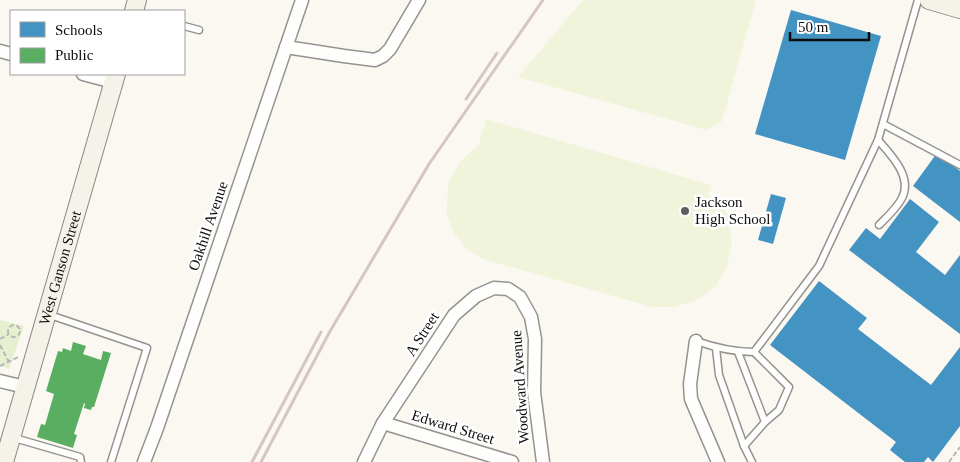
<svg xmlns="http://www.w3.org/2000/svg" width="960" height="462" font-family="'Times New Roman',serif">
<style>
.green{fill:#e6f0d1}
.pitch{fill:#eff4db}
.schools{fill:#4393c3}
.public{fill:#5aae61}
.lines{fill:none;stroke-linecap:round;stroke-linejoin:round}
.lane-casing{stroke:#949390;stroke-width:9}
.street-casing{stroke:#949390;stroke-width:15}
.secondary-casing{stroke:#8b8986;stroke-width:20}
.path{stroke:#b8b7b6;stroke-width:2;stroke-dasharray:5 2.5;stroke-linecap:butt}
.lane{stroke:#fefefd;stroke-width:6}
.street{stroke:#fefefd;stroke-width:12}
.secondary{stroke:#f5f3e9;stroke-width:18}
.rail{stroke:#d6c5c6;stroke-width:3}
.poi-dot{fill:#605f5d;stroke:#fff;stroke-width:2}
.labels{text-anchor:middle;stroke-width:5;stroke-linejoin:round;paint-order:stroke}
.poi-label{font-size:15px;fill:#0d0d0d;stroke:#fff;text-anchor:start}
.street-label{font-size:15px;fill:#0d0d0d;stroke:#fff}
</style>
<rect width="100%" height="100%" fill="#fbf8f1"/>
<path class="green" d="M 0,320 L 24,326 L 9,369 L 0,366 Z"/>
<g class="pitch">
<path d="M 583,0 L 756,0 L 722,121 L 707,130 L 518,77 Z"/>
<path d="M 486,119 L 711,185 L 707,195 L 718,198 L 728,217 L 732,242 L 727,266 L 716,286 L 697,300 L 674,307 L 652,307 L 483,259 L 468,250 L 454,234 L 446,212 L 449,182 L 459,163 L 479,144 Z"/>
</g>
<g class="schools">
<path d="M 791,10 L 881,36 L 845,160 L 755,134 Z"/>
<path d="M 937,153 L 960,171 L 960,222 L 913,186 Z"/>
<path d="M 771,194 L 786,198 L 773,244 L 758,240 Z"/>
<path d="M 910,199 L 939,222 L 916,252 L 945,275 L 960,255 L 960,334 L 849,250 L 866,228 L 880,239 Z"/>
<path d="M 819,281 L 867,318 L 858,329 L 931,385 L 960,347 L 960,426 L 933,462 L 928,457 L 924,462 L 905,462 L 890,450 L 896,442 L 770,345 Z"/>
</g>
<path class="public" d="M 73,342 L 86,346 L 83,354 L 101,360 L 103,351 L 111,353 L 94,407 L 92,407 L 91,410 L 84,408 L 85,404 L 84,403 L 74,434 L 77,435 L 73,448 L 37,437 L 41,424 L 45,425 L 54,394 L 46,391 L 58,351 L 62,352 L 63,348 L 71,351 Z"/>
<g class="lines">
<defs>
<g id="lane">
<path d="M 184,26 L 199,30"/>
<path d="M 883,124 L 960,165"/>
<path d="M 878,140 C 891,155 913,177 902,198 C 897,208 887,217 879,225"/>
<path d="M 47,314 L 147,348 L 111,462"/>
<path d="M 696,341 C 716,348 733,352 754,352 L 819,266 L 878,140 L 918,0"/>
<path d="M 716,348 L 719,375 L 744,446 L 752,462"/>
<path d="M 738,352 L 765,422"/>
<path d="M 11,437 L 80,457 L 81,462"/>
<path d="M 744,446 L 765,422 L 779,410 L 789,387 L 754,352"/>
</g>
<g id="street">
<path d="M 286,47 L 344,56 L 375,60 L 383,56 L 390,49 L 419,0"/>
<path d="M 0,51 L 11,54"/>
<path d="M 83,74 L 113,82"/>
<path d="M 696,341 L 690,384 L 691,399 L 718,462"/>
<path d="M 0,381 L 25,387"/>
<path d="M 383,423 L 512,462"/>
<path d="M 144,462 L 157,428 L 302,0"/>
<path d="M 364,462 L 383,423 L 454,315 L 476,296 L 494,288 L 508,289 L 520,297 L 531,317 L 535,339 L 534,392 L 543,462"/>
</g>
<g id="secondary">
<path d="M 929,0 L 960,9"/>
<path d="M 134,11 L 137,0"/>
<path id="s1" d="M 4,462 L 116,74"/>
</g>
</defs>
<use href="#lane" class="lane-casing"/>
<use href="#street" class="street-casing"/>
<use href="#secondary" class="secondary-casing"/>
<g class="path">
<circle cx="14" cy="331" r="6"/>
<path d="M 0,339 L 9,334"/>
<path d="M 0,345 L 9,362"/>
<path d="M 0,366 L 20,356"/>
<path d="M 949,462 L 960,447"/>
</g>
<use href="#lane" class="lane"/>
<use href="#street" class="street"/>
<use href="#secondary" class="secondary"/>
<g class="rail">
<path d="M 466,99 L 497,53"/>
<path d="M 252,462 L 321,332"/>
<path d="M 261,462 L 329,333 L 429,164 L 543,0"/>
</g>
</g>
<circle class="poi-dot" cx="685" cy="211" r="5"/>
<g class="labels">
<g class="poi-label">
<text x="695" y="207">Jackson<tspan x="695" dy="17">High School</tspan></text>
</g>
<g class="street-label">
<text transform="translate(208 226) rotate(-71)" y="5">Oakhill Avenue</text>
<text dy="5" stroke="none"><textPath href="#s1" startOffset="202">West Ganson Street</textPath></text>
<text transform="translate(422 334) rotate(-57)" y="5">A Street</text>
<text transform="translate(520 387) rotate(-94)" y="5">Woodward Avenue</text>
<text transform="translate(453 427) rotate(17)" y="5">Edward Street</text>
</g>
</g>
<rect x="10" y="10" width="175" height="65" fill="#ffffff" stroke="#9e9e9e"/>
<rect x="20" y="22" width="25" height="15" fill="#4393c3" stroke="#9e9e9e"/>
<text x="55" y="35" font-size="15" fill="#0d0d0d">Schools</text>
<rect x="20" y="48" width="25" height="15" fill="#5aae61" stroke="#9e9e9e"/>
<text x="55" y="60" font-size="15" fill="#0d0d0d">Public</text>
<path d="M790 32v8h79v-8" fill="none" stroke="#0d0d0d" stroke-width="2.5"/>
<text x="798" y="32" font-size="15" fill="#0d0d0d" stroke="#ffffff" stroke-width="4" paint-order="stroke">50 m</text>
</svg>
